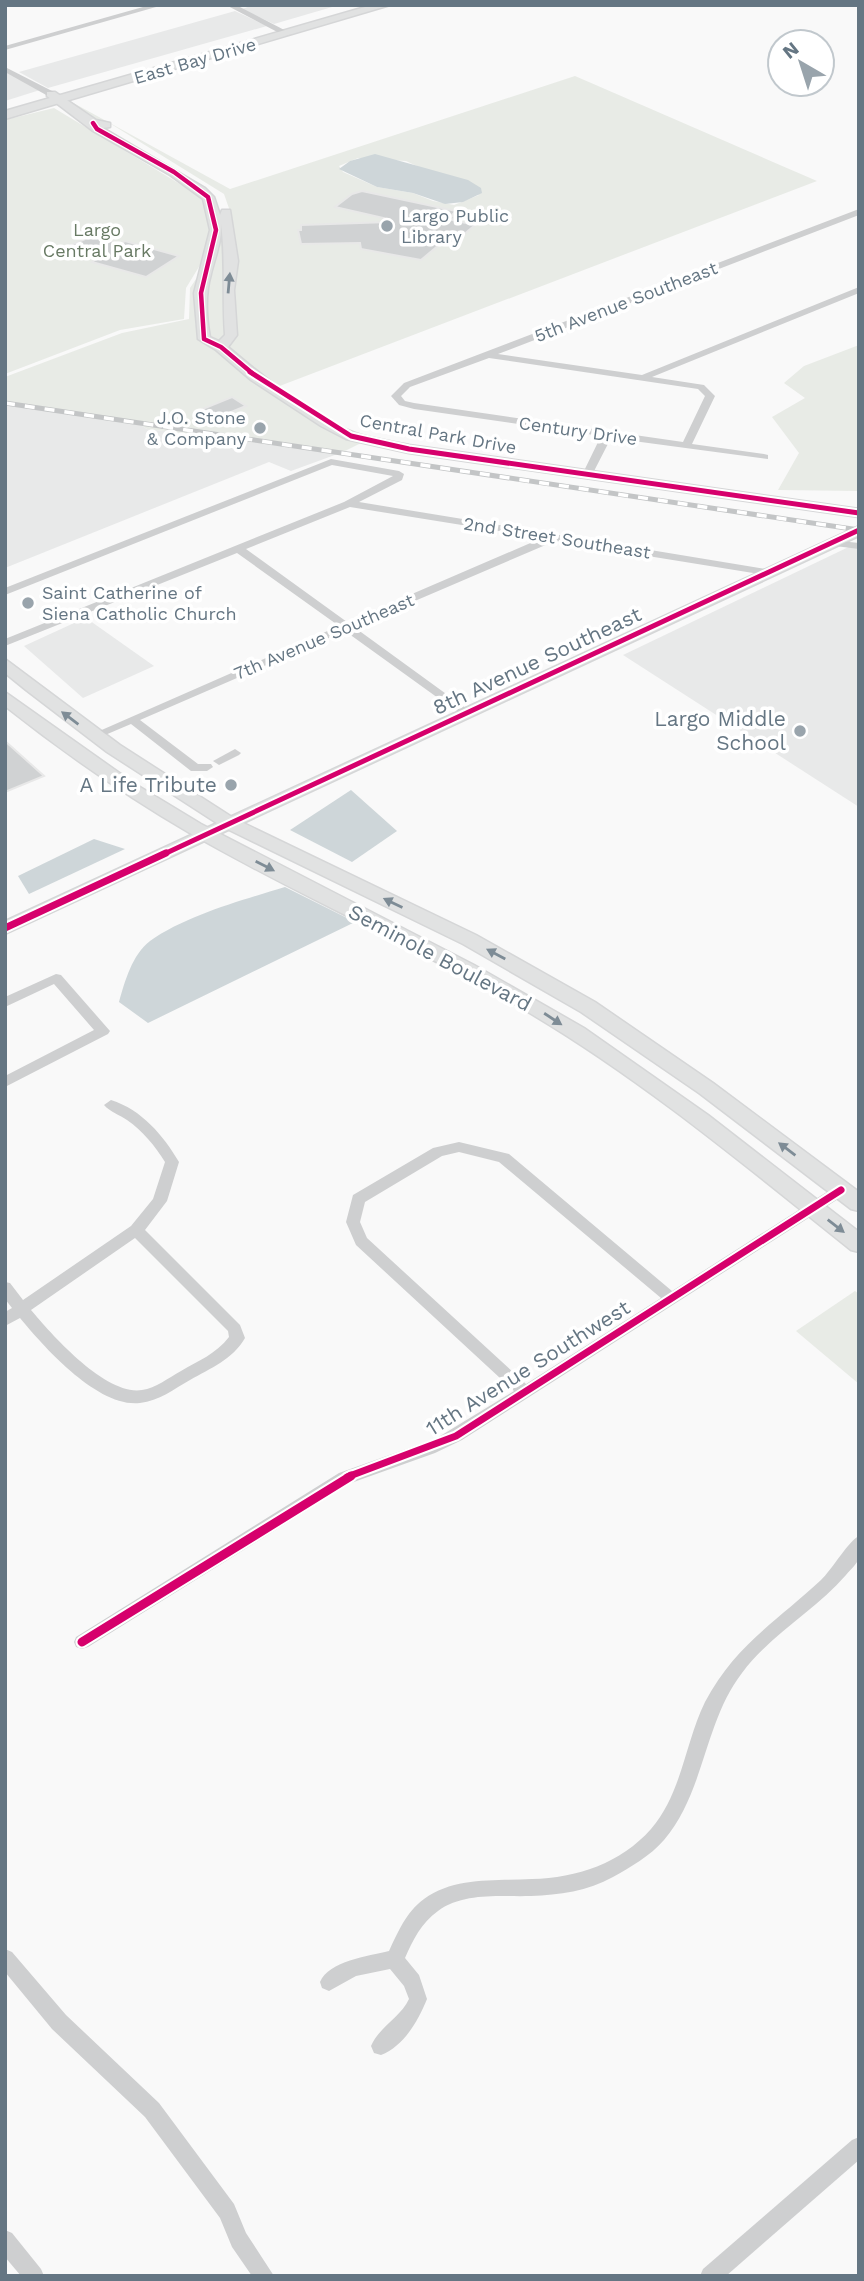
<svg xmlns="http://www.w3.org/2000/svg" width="864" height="2281" font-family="'Work Sans',sans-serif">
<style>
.built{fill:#e8e9e9}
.green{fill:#e8ebe6;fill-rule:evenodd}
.water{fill:#ced6d9}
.building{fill:#d0d2d3;stroke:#e8e8e8;stroke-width:2}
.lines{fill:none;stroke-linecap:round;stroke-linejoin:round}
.secondary-casing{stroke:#d5d6d7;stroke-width:3}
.primary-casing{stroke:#d5d6d7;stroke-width:3}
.street{fill:#cecfd0;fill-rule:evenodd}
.secondary{fill:#e1e2e2;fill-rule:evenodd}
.primary{fill:#e1e2e2;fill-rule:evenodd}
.rail-casing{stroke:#c3c5c6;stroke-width:5}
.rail{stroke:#fff;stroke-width:3.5;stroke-dasharray:10;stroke-linecap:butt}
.cycleway-far3-casing{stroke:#fff;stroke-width:7}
.cycleway-far2-casing{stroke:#fff;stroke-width:9}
.cycleway-far1-casing{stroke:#fff;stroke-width:11}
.cycleway-casing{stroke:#fff;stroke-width:13}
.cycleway-far3{stroke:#d6006c;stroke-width:4.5}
.cycleway-far2{stroke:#d6006c;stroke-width:5}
.cycleway-far1{stroke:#d6006c;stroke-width:7}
.cycleway{stroke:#d6006c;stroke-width:9}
.oneway{fill:#7e8c96}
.poi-dot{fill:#99a4ac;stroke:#fff;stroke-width:2.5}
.labels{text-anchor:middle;stroke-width:7;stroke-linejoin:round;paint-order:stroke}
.far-street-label{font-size:18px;fill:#657683;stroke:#fff}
.far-poi-label{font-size:18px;fill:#657683;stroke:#fff;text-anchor:start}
.far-park-label{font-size:18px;fill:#687a64;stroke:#fff}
.street-label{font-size:21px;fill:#657683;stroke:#fff}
.poi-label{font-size:21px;fill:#657683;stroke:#fff;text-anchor:end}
</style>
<rect width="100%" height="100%" fill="#f9f9f9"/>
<g class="built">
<path d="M 254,5 L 339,5 L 274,24 L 242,9 Z"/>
<path d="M 235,11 L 267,26 L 48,88 L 19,72 Z"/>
<path d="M 5,72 L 15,76 L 40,90 L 5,101 Z"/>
<path d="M 5,401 L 136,422 L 147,429 L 343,452 L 291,471 L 269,462 L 5,568 Z"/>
<path d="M 859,542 L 859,807 L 623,655 Z"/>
<path d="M 85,618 L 86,618 L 154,666 L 83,698 L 24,646 Z"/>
</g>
<g class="green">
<path d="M 575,76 L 817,181 L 277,387 L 228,348 L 237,335 L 232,217 L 224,194 L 111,124 L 96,120 L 65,101 L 68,100 L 230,189 ZM 358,158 L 406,161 L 479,195 L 454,205 L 433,201 L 413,193 L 377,187 L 343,172 L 339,166 Z"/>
<path d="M 54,108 L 203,198 L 211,234 L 208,252 L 186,288 L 184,319 L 120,330 L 5,374 L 5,120 Z"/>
<path d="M 208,191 C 233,210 221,302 225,335 L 219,342 L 209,337 L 204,290 L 220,247 L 220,218 Z"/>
<path d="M 196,279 L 195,322 L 200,340 C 218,350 231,365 248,377 C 279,399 314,418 347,438 L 361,443 L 343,452 L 147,429 L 136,422 L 5,401 L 5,377 L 122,333 L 189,319 L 190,288 Z"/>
<path d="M 859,345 L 859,491 L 778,490 L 799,453 L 772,417 L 805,398 L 784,383 L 804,366 Z"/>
<path d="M 855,1291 L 859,1294 L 859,1384 L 796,1331 Z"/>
</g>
<g class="water">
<path d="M 375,154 L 468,180 L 481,188 L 482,193 L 463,202 L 445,204 L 413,193 L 377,187 L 339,169 L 350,161 Z"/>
<path d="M 351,790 L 397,831 L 352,862 L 290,830 Z"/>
<path d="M 94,839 L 125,849 L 29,894 L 18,876 Z"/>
<path d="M 285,887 L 355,922 L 148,1023 L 119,1002 C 125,981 132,955 150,941 C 187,915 243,900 285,887 Z"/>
</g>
<g class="building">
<path d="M 362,191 L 456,211 L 451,216 L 455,217 L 452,220 L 475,225 L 462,236 L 452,234 L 421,260 L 361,249 L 360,243 L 301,244 L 298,230 L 301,230 L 301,225 L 388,222 L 388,219 L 335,207 L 352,194 Z"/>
<path d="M 92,236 L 121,244 L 125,241 L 179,256 L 146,277 L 92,262 L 96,259 L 62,249 Z"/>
<path d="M 232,397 L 246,406 L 214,419 L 200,410 Z"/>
<path d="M 5,741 L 44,776 L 5,792 Z"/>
</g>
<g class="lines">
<defs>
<g id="secondary">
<path d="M 47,92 L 55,92 L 96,120 L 110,123 L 110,127 L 103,128 L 205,188 L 214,197 L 220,215 L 222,210 L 230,210 L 238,261 L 234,290 L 237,335 L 228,347 C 261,375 314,418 355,433 C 372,439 392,441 409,445 L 859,509 L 859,517 L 409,453 L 346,439 L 321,426 L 251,380 L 216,350 L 198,339 L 194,293 L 210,230 L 203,199 L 170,175 L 93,131 L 47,96 ZM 221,224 C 226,261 222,297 225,335 L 219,341 L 210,337 C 206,316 205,295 211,274 C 215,257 222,242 221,224 Z"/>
<path d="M 859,526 L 859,536 L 5,934 L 5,921 Z"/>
</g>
<g id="primary">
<path d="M 372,5 L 390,5 L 5,119 L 5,111 Z"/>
<path d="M 5,659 L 120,745 L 235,819 L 476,935 L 595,1002 L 713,1083 L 859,1192 L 859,1211 L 851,1209 L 699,1093 L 581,1012 L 463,944 L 223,827 L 107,752 L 26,690 L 5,673 Z"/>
<path d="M 5,692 L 135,784 L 201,824 L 474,965 L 584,1028 L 708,1115 L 859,1232 L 859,1252 L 851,1250 C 747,1167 643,1080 528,1012 C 417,947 299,896 188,832 C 123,794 63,752 5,706 Z"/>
</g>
</defs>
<use href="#secondary" class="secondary-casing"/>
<use href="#primary" class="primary-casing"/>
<g class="street">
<path d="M 150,5 L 163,5 L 5,50 L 5,46 Z"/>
<path d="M 226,5 L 236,5 L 292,34 L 285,36 Z"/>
<path d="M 5,67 L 54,92 L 55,94 L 48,96 L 5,72 Z"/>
<path d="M 859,209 L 859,215 L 498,354 L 642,375 L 859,287 L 859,293 L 652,377 L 704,385 L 715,396 L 692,444 L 764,454 L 768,455 L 768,459 L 611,438 L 592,475 L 587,478 L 582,475 L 601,436 L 414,409 L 399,405 L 391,396 L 404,383 ZM 489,358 L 698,389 L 705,396 L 683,442 L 414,403 L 405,401 L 401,396 L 410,387 Z"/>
<path d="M 331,459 L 399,471 L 404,474 L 402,480 L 359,502 L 766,569 L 771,572 L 766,575 L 555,541 L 354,627 L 471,712 L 471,716 L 463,716 L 345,631 L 140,720 L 198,764 L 211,764 L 213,767 L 207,771 L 191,771 L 131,724 L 98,738 L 94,739 L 88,736 L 339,626 L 237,553 L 5,646 L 5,639 L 344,502 L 393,476 L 332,465 L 5,595 L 5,588 ZM 350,507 L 542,538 L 347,622 L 246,549 Z"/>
<path d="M 831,540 L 859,543 L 859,549 L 827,545 L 827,541 Z"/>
<path d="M 235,749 L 241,753 L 239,755 L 219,765 L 213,761 Z"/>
<path d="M 56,974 L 61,975 L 110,1031 L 108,1034 L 5,1087 L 5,1076 L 94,1030 L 54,984 L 5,1007 L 5,997 Z"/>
<path d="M 111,1100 C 142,1110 163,1135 179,1162 L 167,1201 L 145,1230 L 240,1325 L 245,1338 C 232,1360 211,1368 190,1380 C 174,1389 159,1401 140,1403 C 98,1408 44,1347 20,1318 L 5,1326 L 5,1312 L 12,1308 L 5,1299 L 5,1282 L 10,1283 L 23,1300 L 131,1226 L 153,1199 L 165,1162 C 155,1146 143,1131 127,1120 C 120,1115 110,1112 104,1105 ZM 135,1238 L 228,1331 L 229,1337 C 216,1354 198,1361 181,1371 C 168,1378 156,1388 142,1390 C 106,1396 52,1335 31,1310 Z"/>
<path d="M 459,1142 L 509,1154 L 672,1291 L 836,1186 L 846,1186 L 848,1190 L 846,1194 L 462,1440 L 435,1453 L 351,1483 L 88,1647 L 82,1649 L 76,1647 L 74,1642 L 76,1637 L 339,1473 L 437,1438 L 514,1391 L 356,1245 L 346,1222 L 353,1195 L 433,1148 ZM 459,1152 L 499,1162 L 661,1298 L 526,1384 L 367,1238 L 360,1222 L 365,1202 L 442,1156 Z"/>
<path d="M 859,1536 C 859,1543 860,1552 859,1558 C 857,1564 850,1570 846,1575 C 815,1611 771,1634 742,1673 C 704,1722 705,1792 664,1840 C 650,1856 631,1867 613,1877 C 588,1891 559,1895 531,1896 C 501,1897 464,1892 438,1911 C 421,1923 413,1940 405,1958 L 419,1975 L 427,1999 C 418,2021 404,2046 381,2055 L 374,2053 L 371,2046 C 379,2027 400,2018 409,1999 L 404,1986 L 390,1969 L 356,1976 L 329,1991 L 322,1988 L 320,1982 C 329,1961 368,1956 389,1951 C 398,1932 406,1912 424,1899 C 455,1876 496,1881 532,1879 C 577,1878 621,1863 651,1829 C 682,1793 685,1743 705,1702 C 735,1645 776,1622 821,1580 C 831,1571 850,1539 859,1536 Z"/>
<path d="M 5,1949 L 12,1952 L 66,2015 L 159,2103 L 234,2204 L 246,2233 L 274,2276 L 252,2276 L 232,2247 L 220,2218 L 145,2117 L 52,2029 L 5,1972 Z"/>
<path d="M 859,2137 L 859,2160 L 726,2276 L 700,2276 L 703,2269 L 852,2140 Z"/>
<path d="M 5,2230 L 12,2233 L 41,2269 L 44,2276 L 21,2276 L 5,2257 Z"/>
</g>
<use href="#secondary" class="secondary"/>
<use href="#primary" class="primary"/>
<defs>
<path id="rail" d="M 5,403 L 859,530"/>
</defs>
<use href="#rail" class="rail-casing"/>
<use href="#rail" class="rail"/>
<defs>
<path id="cycleway-far3" d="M 93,123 L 97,129 L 174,172 L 208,197 L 216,230 L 201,293 L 204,339 L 221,347 L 252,373"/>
<g id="cycleway-far2">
<path d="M 250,372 L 351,436 L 409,449 L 859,513"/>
<path d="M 162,855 L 859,530"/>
</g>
<g id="cycleway-far1">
<path d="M 5,928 L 166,853"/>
<path d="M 347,1477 L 456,1436 L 841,1190"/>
</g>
<path id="cycleway" d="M 82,1642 L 351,1476"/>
</defs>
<use href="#cycleway-far3" class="cycleway-far3-casing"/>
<use href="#cycleway-far2" class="cycleway-far2-casing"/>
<use href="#cycleway-far1" class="cycleway-far1-casing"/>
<use href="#cycleway" class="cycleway-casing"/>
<use href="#cycleway-far3" class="cycleway-far3"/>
<use href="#cycleway-far2" class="cycleway-far2"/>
<use href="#cycleway-far1" class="cycleway-far1"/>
<use href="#cycleway" class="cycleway"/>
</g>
<defs><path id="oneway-solid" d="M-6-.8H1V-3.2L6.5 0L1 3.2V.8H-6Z" transform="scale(1.75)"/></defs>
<g class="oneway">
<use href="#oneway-solid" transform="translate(229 283) rotate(-85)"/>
<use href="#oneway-solid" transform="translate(70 718) rotate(-143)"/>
<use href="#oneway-solid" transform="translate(265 866) rotate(27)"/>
<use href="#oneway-solid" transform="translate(393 903) rotate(-154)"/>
<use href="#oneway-solid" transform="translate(496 954) rotate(-152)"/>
<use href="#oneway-solid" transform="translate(553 1019) rotate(33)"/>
<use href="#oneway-solid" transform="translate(787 1149) rotate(-143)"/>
<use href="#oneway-solid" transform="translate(836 1226) rotate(38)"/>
</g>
<g class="poi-dot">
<circle cx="387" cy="226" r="7"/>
<circle cx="260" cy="428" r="7"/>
<circle cx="28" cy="603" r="7"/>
<circle cx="800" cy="731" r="7"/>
<circle cx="231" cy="785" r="7"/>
</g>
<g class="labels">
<g class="far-street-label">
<text transform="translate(195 61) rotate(-16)" y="6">East Bay Drive</text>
<text transform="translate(626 302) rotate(-21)" y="6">5th Avenue Southeast</text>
<text transform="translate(578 431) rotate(8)" y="6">Century Drive</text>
<text transform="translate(438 434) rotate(10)" y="6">Central Park Drive</text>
<text transform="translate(557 538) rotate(9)" y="6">2nd Street Southeast</text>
<text transform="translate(324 637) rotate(-23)" y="6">7th Avenue Southeast</text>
</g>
<g class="far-poi-label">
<text x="401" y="222">Largo Public<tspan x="401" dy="21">Library</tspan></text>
<text x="246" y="424" text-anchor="end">J.O. Stone<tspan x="246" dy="21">&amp; Company</tspan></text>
<text x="42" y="599">Saint Catherine of<tspan x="42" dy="21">Siena Catholic Church</tspan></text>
</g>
<g class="far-park-label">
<text x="97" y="236">Largo<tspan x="97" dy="21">Central Park</tspan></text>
</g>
<g class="street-label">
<text transform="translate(537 661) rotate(-25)" y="7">8th Avenue Southeast</text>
<text transform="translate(440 958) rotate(28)" y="7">Seminole Boulevard</text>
<text transform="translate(528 1368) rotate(-32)" y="7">11th Avenue Southwest</text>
</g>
<g class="poi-label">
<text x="786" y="726">Largo Middle<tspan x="786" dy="24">School</tspan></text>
<text x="217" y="792">A Life Tribute</text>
</g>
</g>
<rect width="864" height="2281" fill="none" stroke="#657683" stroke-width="14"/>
<g transform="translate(801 63) rotate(321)"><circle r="33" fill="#ffffff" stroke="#c1c8cd" stroke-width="2"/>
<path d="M0-5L12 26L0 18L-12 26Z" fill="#99a4ac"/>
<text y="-10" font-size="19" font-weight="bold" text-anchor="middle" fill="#657683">N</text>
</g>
</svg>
